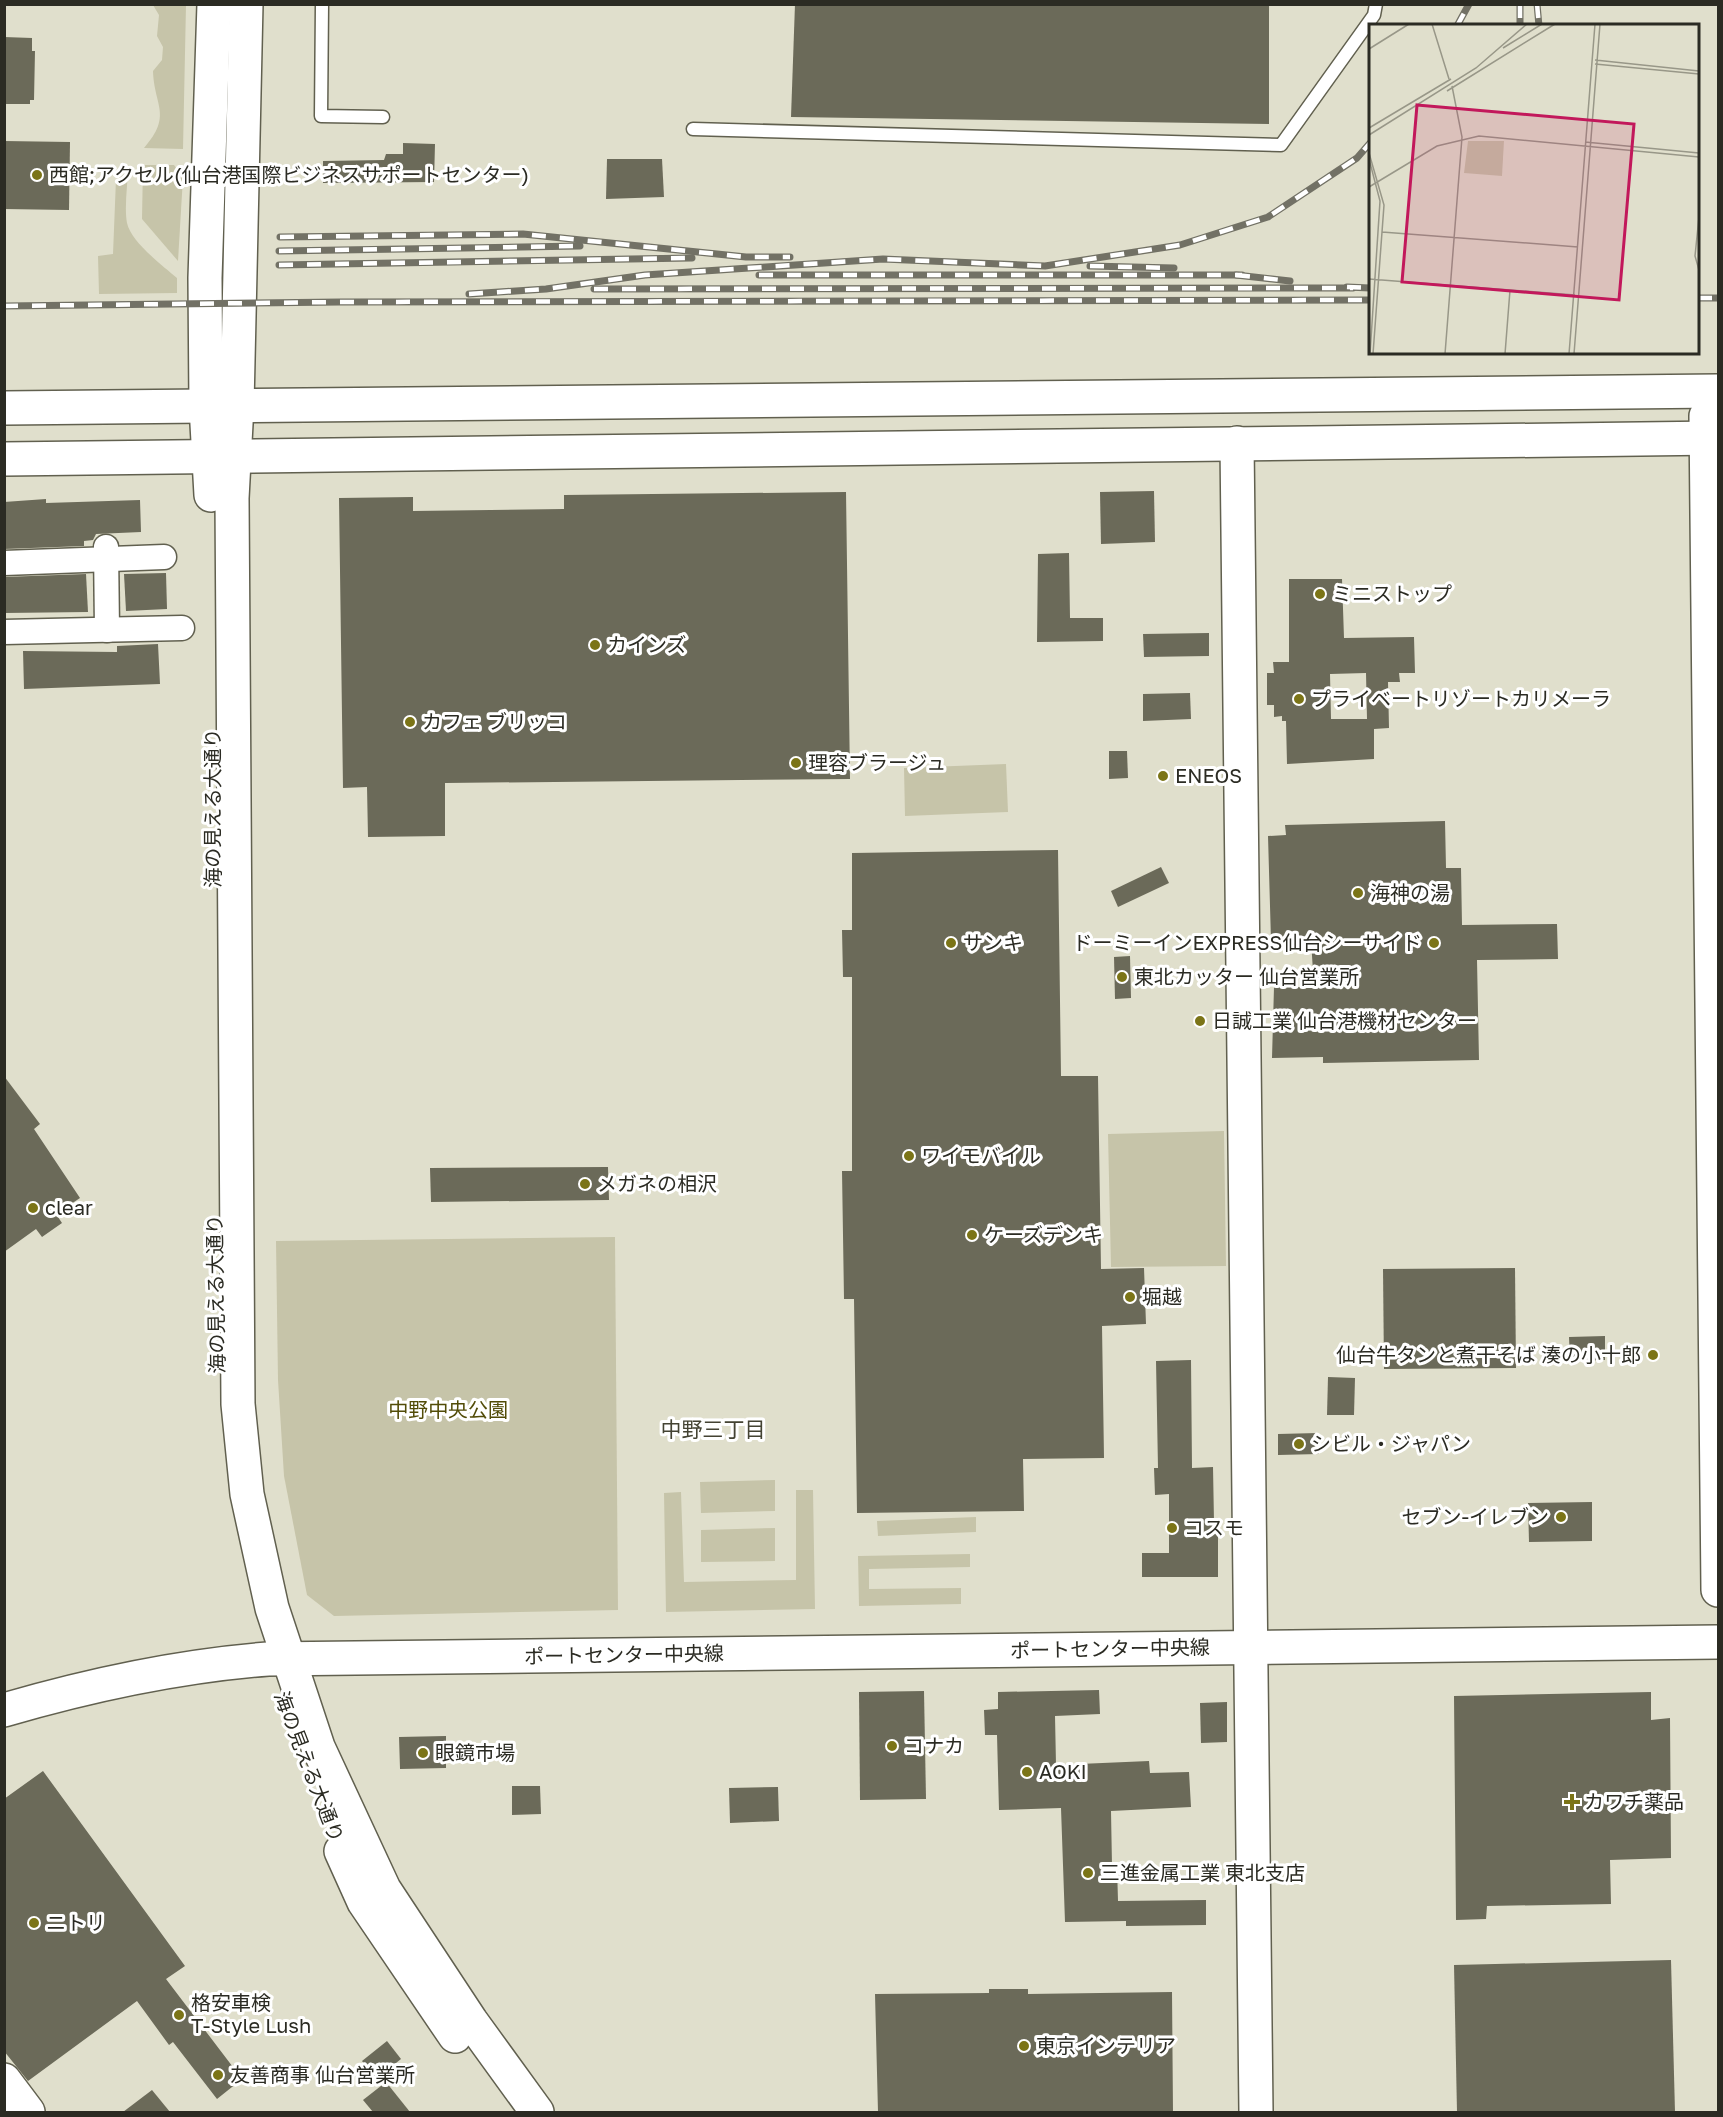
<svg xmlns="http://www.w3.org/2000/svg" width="1723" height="2117" font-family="'Golos Text','Noto Sans JP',sans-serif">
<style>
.green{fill:#c6c4a9}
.building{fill:#6b6a59;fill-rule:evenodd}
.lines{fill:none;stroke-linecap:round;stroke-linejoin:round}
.lane-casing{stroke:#61604f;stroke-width:15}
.street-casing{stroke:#61604f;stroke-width:27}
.secondary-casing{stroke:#61604f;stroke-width:36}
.primary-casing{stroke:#61604f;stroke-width:36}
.highway-casing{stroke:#61604f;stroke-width:36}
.lane{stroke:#fff;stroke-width:12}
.street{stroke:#fff;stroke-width:24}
.secondary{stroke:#fff;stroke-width:33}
.primary{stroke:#fff;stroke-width:33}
.highway{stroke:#fff;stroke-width:33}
.rail-casing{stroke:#727165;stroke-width:7}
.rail{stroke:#fff;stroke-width:4.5;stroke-dasharray:14;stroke-linecap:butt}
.poi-dot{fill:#7b7417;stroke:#fff;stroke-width:2}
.labels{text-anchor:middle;stroke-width:6;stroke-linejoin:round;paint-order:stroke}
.poi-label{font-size:20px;fill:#2b2b23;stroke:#fff;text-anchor:start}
.street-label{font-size:20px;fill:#2b2b23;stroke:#fff}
.park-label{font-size:20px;fill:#524c08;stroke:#fff}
.neighbourhood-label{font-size:21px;fill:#444333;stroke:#fff}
.inset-road{fill:none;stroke:#989788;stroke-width:1.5}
.view{fill:#c2185b;fill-opacity:0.15;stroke:#c2185b;stroke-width:3}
.inset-edge{fill:none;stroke:#2b2b23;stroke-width:3}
</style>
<rect width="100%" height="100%" fill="#e0dfcc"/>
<g class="green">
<path d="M 153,5 L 186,5 L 183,149 L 144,148 C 173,115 154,106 153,71 L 162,60 L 163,47 L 157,36 L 159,15 Z"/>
<path d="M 143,165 L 174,165 L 183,177 L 178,261 L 142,219 Z"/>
<path d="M 128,166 C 128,184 124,206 127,223 C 131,242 163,266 177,278 L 177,293 L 99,294 L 98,256 L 113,254 L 116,179 Z"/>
<path d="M 1006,764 L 1008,812 L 905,816 L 904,768 Z"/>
<path d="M 1224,1131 L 1226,1266 L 1111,1267 L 1108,1134 Z"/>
<path d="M 615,1237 L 618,1610 L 334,1616 L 307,1595 L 284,1476 L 278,1380 L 276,1241 Z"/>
<path d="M 775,1480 L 775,1511 L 701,1513 L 700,1482 Z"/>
<path d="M 796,1490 L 813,1490 L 815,1609 L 666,1612 L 664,1493 L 681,1492 L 684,1582 L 796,1580 Z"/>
<path d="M 976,1517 L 976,1532 L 878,1536 L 877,1521 Z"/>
<path d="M 775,1528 L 775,1561 L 701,1562 L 701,1530 Z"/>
<path d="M 970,1554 L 970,1567 L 869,1569 L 869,1589 L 961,1588 L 961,1604 L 859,1606 L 858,1556 Z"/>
</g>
<g class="building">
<path d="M 795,4 L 1269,4 L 1269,124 L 791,117 Z"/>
<path d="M 4,37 L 32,38 L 32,51 L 35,51 L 34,100 L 30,100 L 30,104 L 4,104 Z"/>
<path d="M 4,141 L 70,142 L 69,210 L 4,209 Z"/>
<path d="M 403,143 L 435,144 L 434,182 L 323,183 L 323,161 L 384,160 L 386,154 L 403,154 Z"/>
<path d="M 607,159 L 662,159 L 664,197 L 606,199 Z"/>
<path d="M 1154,491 L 1155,542 L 1101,544 L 1100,492 Z"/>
<path d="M 846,492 L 850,779 L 445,783 L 445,836 L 368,837 L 367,787 L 343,788 L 339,498 L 413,497 L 413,511 L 564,509 L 564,495 Z"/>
<path d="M 46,499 L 46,503 L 140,500 L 141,532 L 96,534 L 93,540 L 84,541 L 84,546 L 4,549 L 4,502 Z"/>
<path d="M 1069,553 L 1070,618 L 1103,618 L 1103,641 L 1037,642 L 1038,554 Z"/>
<path d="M 166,573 L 167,609 L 126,611 L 124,574 Z"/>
<path d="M 86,574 L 88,612 L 4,613 L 4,577 Z"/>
<path d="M 1289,579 L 1342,579 L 1344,638 L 1414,637 L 1415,673 L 1399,673 L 1400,682 L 1388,682 L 1389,728 L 1374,729 L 1374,759 L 1287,764 L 1286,721 L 1282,721 L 1282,716 L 1274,717 L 1274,705 L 1267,705 L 1267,673 L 1274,673 L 1273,662 L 1289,662 ZM 1366,673 L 1367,719 L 1331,719 L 1330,674 Z"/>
<path d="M 1209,633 L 1209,656 L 1144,657 L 1143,634 Z"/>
<path d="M 158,644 L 160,684 L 24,689 L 23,651 L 117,652 L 117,646 Z"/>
<path d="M 1190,693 L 1191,719 L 1143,721 L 1143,694 Z"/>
<path d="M 1109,751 L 1127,751 L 1128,778 L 1109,779 Z"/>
<path d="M 1445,821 L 1446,868 L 1461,868 L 1462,925 L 1557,924 L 1558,959 L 1477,960 L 1479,1060 L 1323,1063 L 1323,1057 L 1272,1058 L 1274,987 L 1314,987 L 1311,940 L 1271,941 L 1268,836 L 1286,835 L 1285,825 Z"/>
<path d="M 1058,850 L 1061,1076 L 1098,1076 L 1101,1269 L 1144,1268 L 1146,1324 L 1102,1326 L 1104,1458 L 1023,1459 L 1024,1511 L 857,1513 L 854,1299 L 844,1299 L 842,1171 L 852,1171 L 852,977 L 843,977 L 842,930 L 852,930 L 852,853 Z"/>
<path d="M 1161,867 L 1169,883 L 1118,907 L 1111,891 Z"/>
<path d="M 1130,956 L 1131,998 L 1115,999 L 1114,957 Z"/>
<path d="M 4,1076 L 40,1124 L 34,1129 L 80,1198 L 56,1214 L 62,1223 L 42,1237 L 36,1229 L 4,1252 Z"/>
<path d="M 608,1167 L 609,1200 L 431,1202 L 430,1168 Z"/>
<path d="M 1515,1268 L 1516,1368 L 1384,1369 L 1383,1269 Z"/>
<path d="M 1605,1336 L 1605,1360 L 1570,1361 L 1569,1337 Z"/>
<path d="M 1191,1360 L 1192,1468 L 1213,1467 L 1214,1522 L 1218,1522 L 1218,1577 L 1142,1577 L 1142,1553 L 1169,1553 L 1169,1494 L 1155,1495 L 1154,1468 L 1158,1468 L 1156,1361 Z"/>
<path d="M 1328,1377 L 1355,1378 L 1354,1415 L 1327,1415 Z"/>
<path d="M 1318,1433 L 1319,1454 L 1278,1455 L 1278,1434 Z"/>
<path d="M 1592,1502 L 1592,1541 L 1529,1542 L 1528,1503 Z"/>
<path d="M 1099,1690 L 1100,1714 L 1055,1716 L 1056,1765 L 1149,1761 L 1150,1773 L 1189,1772 L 1191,1807 L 1111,1811 L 1112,1866 L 1117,1866 L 1118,1901 L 1206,1900 L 1206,1925 L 1126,1926 L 1126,1921 L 1065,1922 L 1061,1808 L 999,1810 L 997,1735 L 985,1735 L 984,1710 L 998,1709 L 998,1692 Z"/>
<path d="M 924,1691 L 926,1799 L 860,1800 L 859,1692 Z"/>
<path d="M 1651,1692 L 1651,1720 L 1670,1718 L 1671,1858 L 1610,1860 L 1611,1904 L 1487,1906 L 1486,1919 L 1456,1920 L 1454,1696 Z"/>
<path d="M 1227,1702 L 1227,1742 L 1201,1743 L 1200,1703 Z"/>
<path d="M 446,1736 L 446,1768 L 400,1769 L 399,1737 Z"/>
<path d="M 43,1771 L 185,1966 L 166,1979 L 242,2079 L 217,2099 L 173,2042 L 169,2045 L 137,2001 L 28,2081 L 4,2051 L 4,1799 Z"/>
<path d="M 512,1786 L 540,1786 L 541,1814 L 512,1815 Z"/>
<path d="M 778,1787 L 779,1821 L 730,1823 L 729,1788 Z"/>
<path d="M 1671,1960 L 1675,2112 L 1457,2112 L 1454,1965 Z"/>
<path d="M 989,1989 L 1028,1989 L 1028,1994 L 1172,1992 L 1173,2112 L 878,2112 L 875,1994 L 989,1993 Z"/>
<path d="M 387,2041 L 401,2059 L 376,2079 L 362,2061 Z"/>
<path d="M 386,2082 L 410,2112 L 373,2112 L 363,2100 Z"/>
<path d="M 152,2090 L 170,2112 L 123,2112 Z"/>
</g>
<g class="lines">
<defs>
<g id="lane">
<path d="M 322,4 L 321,116 L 383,117"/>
<path d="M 693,129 L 1281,145 L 1374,15 L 1376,4"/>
</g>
<g id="street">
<path d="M 106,547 L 107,630"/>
<path d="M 4,563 L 164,557"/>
<path d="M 4,632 L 182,628"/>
</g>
<g id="secondary">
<path d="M 246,4 L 237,405 L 232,498 L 238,1404 L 247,1494 L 272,1608 L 318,1747 L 384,1889 L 471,2021 L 537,2112"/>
<path d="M 4,408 L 1718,391"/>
<path d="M 1706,416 L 1718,1590"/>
<path d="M 1237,443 L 1256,2112"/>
<path d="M 4,459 L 1718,438"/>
<path d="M 211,495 L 206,406 L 205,278 L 214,4"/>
<path d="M 4,1710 C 90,1685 178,1666 268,1659 L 1718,1642"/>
<path d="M 341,1851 L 364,1902 L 455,2036"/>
</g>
<path id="primary" d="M 4,2080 L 28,2112"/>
<path id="highway" d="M 4,2110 L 6,2112"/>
</defs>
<use href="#lane" class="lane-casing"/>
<use href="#street" class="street-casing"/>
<use href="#secondary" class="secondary-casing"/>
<use href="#primary" class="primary-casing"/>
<use href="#highway" class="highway-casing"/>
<use href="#lane" class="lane"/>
<use href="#street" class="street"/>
<use href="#secondary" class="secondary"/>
<use href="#primary" class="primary"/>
<use href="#highway" class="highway"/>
<defs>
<g id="rail">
<path d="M 1520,4 L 1520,26"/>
<path d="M 1537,4 L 1539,26"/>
<path d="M 1457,26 L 1469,4"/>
<path d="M 280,237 L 523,234 L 746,257 L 790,257"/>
<path d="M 279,251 L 580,246"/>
<path d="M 279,265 L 692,258"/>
<path d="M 1090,266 L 1174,268"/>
<path d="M 759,275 L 1242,275"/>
<path d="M 1236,275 L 1290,281"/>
<path d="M 1347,287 L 1370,288"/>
<path d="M 594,289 L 1353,288"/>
<path d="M 469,294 L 546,289 L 645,275 L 883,259 L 1045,266 L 1180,245 L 1268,217 L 1357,158 L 1370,143"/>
<path d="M 1698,298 L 1718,298"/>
<path d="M 4,306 L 340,302 L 1370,300"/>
</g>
</defs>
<use href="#rail" class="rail-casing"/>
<use href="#rail" class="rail"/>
</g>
<g class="poi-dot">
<circle cx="37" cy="175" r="6"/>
<circle cx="1320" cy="594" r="6"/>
<circle cx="595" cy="645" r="6"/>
<circle cx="1299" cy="699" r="6"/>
<circle cx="410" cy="722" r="6"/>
<circle cx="796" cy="763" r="6"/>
<circle cx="1163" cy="776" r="6"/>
<circle cx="1358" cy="893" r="6"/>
<circle cx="951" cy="943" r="6"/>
<circle cx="1434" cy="943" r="6"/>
<circle cx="1122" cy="977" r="6"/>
<circle cx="1200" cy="1021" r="6"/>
<circle cx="909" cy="1156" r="6"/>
<circle cx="585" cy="1184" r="6"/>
<circle cx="33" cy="1208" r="6"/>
<circle cx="972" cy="1235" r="6"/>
<circle cx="1130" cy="1297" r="6"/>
<circle cx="1653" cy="1355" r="6"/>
<circle cx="1299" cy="1444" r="6"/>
<circle cx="1561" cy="1517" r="6"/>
<circle cx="1172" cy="1528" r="6"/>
<circle cx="892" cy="1746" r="6"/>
<circle cx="423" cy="1753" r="6"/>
<circle cx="1027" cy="1772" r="6"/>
<path d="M1569 1793h6v6h6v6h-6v6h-6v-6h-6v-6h6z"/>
<circle cx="1088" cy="1873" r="6"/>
<circle cx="34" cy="1923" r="6"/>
<circle cx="179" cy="2015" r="6"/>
<circle cx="1024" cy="2046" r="6"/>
<circle cx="218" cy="2075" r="6"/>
</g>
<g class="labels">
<g class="poi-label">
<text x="49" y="182">西館;アクセル(仙台港国際ビジネスサポートセンター)</text>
<text x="1332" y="601">ミニストップ</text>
<text x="607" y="652">カインズ</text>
<text x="1311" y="706">プライベートリゾートカリメーラ</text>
<text x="422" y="729">カフェ ブリッコ</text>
<text x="808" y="770">理容ブラージュ</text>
<text x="1175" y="783">ENEOS</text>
<text x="1370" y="900">海神の湯</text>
<text x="963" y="950">サンキ</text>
<text x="1422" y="950" text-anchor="end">ドーミーインEXPRESS仙台シーサイド</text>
<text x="1134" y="984">東北カッター 仙台営業所</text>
<text x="1212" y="1028">日誠工業 仙台港機材センター</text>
<text x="921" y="1163">ワイモバイル</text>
<text x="597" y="1191">メガネの相沢</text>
<text x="45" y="1215">clear</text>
<text x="984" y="1242">ケーズデンキ</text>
<text x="1142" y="1304">堀越</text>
<text x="1641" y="1362" text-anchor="end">仙台牛タンと煮干そば 湊の小十郎</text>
<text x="1311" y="1451">シビル・ジャパン</text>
<text x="1549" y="1524" text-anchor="end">セブン-イレブン</text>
<text x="1184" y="1535">コスモ</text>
<text x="904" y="1753">コナカ</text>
<text x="435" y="1760">眼鏡市場</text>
<text x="1039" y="1779">AOKI</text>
<text x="1584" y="1809">カワチ薬品</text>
<text x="1100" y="1880">三進金属工業 東北支店</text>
<text x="46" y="1930">ニトリ</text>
<text x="191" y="2010">格安車検<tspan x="191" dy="23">T-Style Lush</tspan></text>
<text x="1036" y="2053">東京インテリア</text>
<text x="230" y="2082">友善商事 仙台営業所</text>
</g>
<g class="street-label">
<text transform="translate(213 808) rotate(-90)" y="7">海の見える大通り</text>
<text transform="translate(216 1294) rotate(-91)" y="7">海の見える大通り</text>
<text transform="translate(1110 1649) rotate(-1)" y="7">ポートセンター中央線</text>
<text transform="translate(624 1655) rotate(-1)" y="7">ポートセンター中央線</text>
<text transform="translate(309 1767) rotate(69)" y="7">海の見える大通り</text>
</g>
<g class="park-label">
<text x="448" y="1417">中野中央公園</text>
</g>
<g class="neighbourhood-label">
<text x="713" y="1437">中野三丁目</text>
</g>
</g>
<g transform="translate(1369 24)">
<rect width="330" height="330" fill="#e0dfcc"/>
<path d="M 99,117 L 135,117 L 133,152 L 95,149 Z" fill="#c6c4a9"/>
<path class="inset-road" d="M 63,0 L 80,55M 134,24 L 173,0M 0,25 L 40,0M 226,36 L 330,47M 226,40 L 330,50M 78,67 L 186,0M 0,104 L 82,55M 0,111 L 107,44 L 158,0M 216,118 L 330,129M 0,129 L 15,181 L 4,330M 0,135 L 11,177 L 1,330M 0,163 L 68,122 L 110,112 L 330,133M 330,193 L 326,232 L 330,246M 13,208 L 209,223M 0,255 L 206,271M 76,330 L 93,113 L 83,62M 136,330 L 141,266M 200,330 L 226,0M 205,330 L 231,0"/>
<path class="view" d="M 48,81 L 265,100 L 250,276 L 33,258 Z"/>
<rect width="330" height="330" class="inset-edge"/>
</g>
<rect width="1723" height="2117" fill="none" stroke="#2b2b23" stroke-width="12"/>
</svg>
